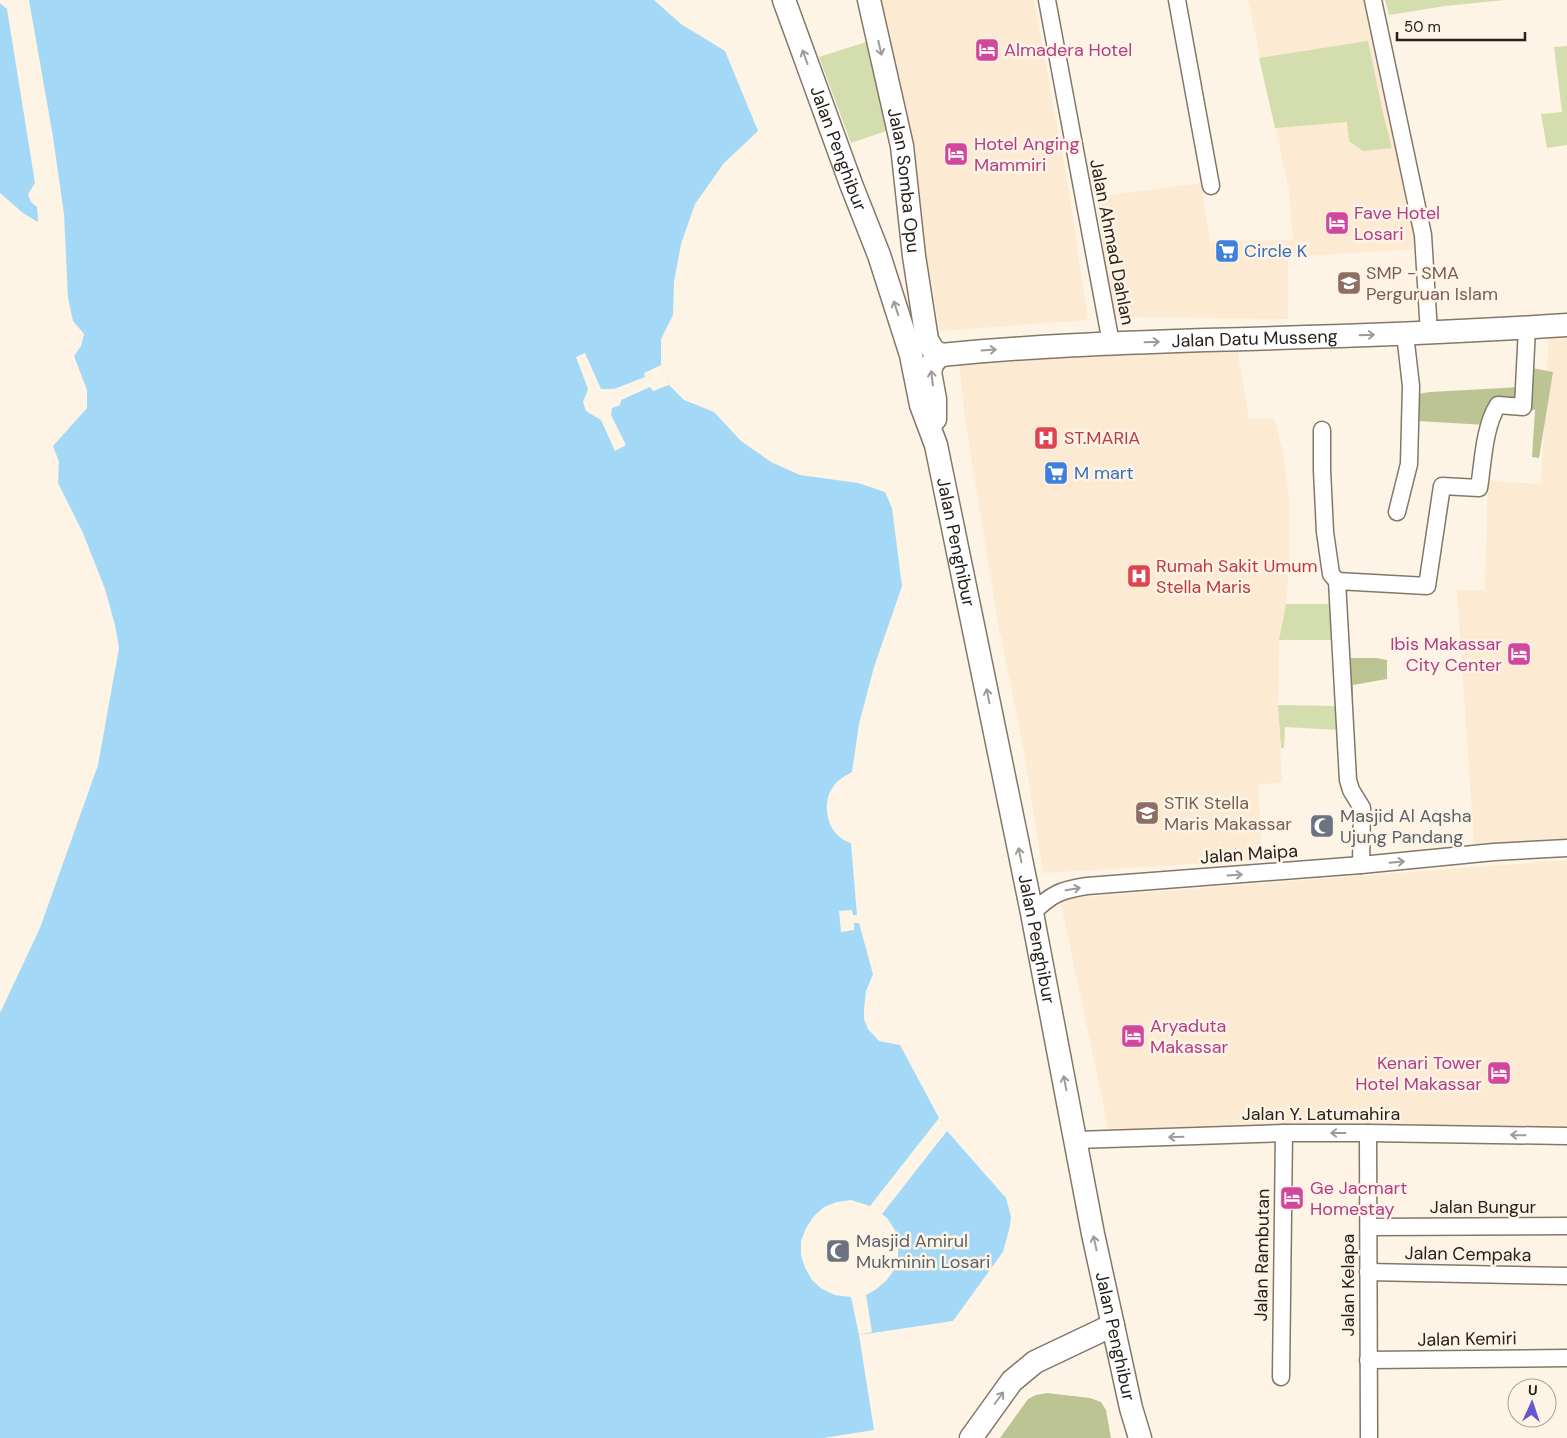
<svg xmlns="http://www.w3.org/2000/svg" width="1567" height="1438" font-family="'DM Sans',sans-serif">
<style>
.built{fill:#fcead2}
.green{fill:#d4ddae}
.forest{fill:#bbc492}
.water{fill:#a3d9f6}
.pier{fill:#fef4e6}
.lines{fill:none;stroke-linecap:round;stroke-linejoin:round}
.street-casing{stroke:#837768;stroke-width:19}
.secondary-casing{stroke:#837768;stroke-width:25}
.street{stroke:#fff;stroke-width:16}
.secondary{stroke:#fff;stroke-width:22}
.oneway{stroke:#9d9b98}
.labels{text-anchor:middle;stroke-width:5;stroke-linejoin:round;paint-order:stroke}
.hotel-label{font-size:18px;fill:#b23c85;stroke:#fef4e6;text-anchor:start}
.street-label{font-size:18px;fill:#26211b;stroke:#fef4e6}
.shop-label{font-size:18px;fill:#366cbe;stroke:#fef4e6;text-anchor:start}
.education-label{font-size:18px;fill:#785e54;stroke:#fef4e6;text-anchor:start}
.health-label{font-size:18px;fill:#be3a42;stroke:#fef4e6;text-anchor:start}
.worship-label{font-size:18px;fill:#5b616d;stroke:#fef4e6;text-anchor:start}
</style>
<rect width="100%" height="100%" fill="#fef4e6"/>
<g class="built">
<path d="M 880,0 L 1034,0 L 1068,185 L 1088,320 L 940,331 Z"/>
<path d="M 1248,0 L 1365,0 L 1417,249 L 1288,257 L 1288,319 L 1114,317 L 1096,197 L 1201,183 L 1210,242 L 1293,240 L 1289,190 Z"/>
<path d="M 1549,333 L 1567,333 L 1567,838 L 1474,844 L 1457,590 L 1485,590 L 1488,481 L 1541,484 Z"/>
<path d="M 1237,349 L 1249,419 L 1274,418 L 1283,453 L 1289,497 L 1289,568 L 1286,604 L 1279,640 L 1278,705 L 1282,782 L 1258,785 L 1261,837 L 1260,856 L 1246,861 L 1043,873 L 1024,751 L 999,628 L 966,426 L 959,364 L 1117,351 Z"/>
<path d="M 1567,860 L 1567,1129 L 1109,1131 L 1060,899 Z"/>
</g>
<g class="green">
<path d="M 1385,0 L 1505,0 L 1445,6 L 1389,15 Z"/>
<path d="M 1368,41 L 1383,113 L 1392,148 L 1363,151 L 1349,141 L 1347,122 L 1275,128 L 1259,58 Z"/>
<path d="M 866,42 L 875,59 L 892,129 L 851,143 L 819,57 Z"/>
<path d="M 1567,46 L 1567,145 L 1547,148 L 1541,114 L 1562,112 L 1554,47 Z"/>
<path d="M 1286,604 L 1331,604 L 1337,640 L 1279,640 Z"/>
<path d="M 1278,705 L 1336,706 L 1339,730 L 1285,727 L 1284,748 L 1281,748 Z"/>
</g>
<g class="forest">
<path d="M 1532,368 L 1553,372 L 1539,458 L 1532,457 L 1535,410 L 1498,411 L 1486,425 L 1418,421 L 1412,395 L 1430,392 L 1521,387 Z"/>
<path d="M 1346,658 L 1376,658 L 1387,660 L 1387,679 L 1353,685 L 1353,700 L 1347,699 Z"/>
<path d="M 1047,1393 L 1090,1398 L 1101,1402 L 1106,1410 L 1111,1438 L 1000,1438 L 1028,1399 L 1036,1395 Z"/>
</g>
<g class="water">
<path d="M 29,0 L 654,0 L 681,24 L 725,51 L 758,131 L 724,163 L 695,204 L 681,244 L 674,282 L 673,315 L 661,339 L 661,365 L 669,385 L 684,400 L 714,412 L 741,441 L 771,462 L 800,475 L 858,483 L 885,492 L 892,508 L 902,586 L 874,667 L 859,724 L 852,772 C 845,776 837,780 833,787 C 820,805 828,837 851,843 L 857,915 L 853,915 L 852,910 L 839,911 L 841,932 L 854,930 L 854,923 L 859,923 L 873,974 L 866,991 L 864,1009 L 864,1019 L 868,1029 L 879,1041 L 900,1045 L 939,1118 L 947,1131 L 1006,1198 L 1011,1217 L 1010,1226 L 1003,1252 L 953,1321 L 859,1335 L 874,1430 L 823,1438 L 0,1438 L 0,1013 L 40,928 L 98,765 L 119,648 L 115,625 L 105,589 L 83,533 L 58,483 L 59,462 L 53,446 L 87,408 L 87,390 L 74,356 L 81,346 L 84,334 L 73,321 L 68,298 L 64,214 L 53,137 Z"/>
<path d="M 0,3 L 7,9 L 35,183 L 28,194 L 31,202 L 37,207 L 38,222 L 23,213 L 0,193 Z"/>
</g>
<g class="pier">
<path d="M 585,353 L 601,389 L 614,389 L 645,377 L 644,373 L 661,365 L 669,385 L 653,391 L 650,387 L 621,400 L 620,405 L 612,408 L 611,415 L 626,445 L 615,451 L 601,420 L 586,411 L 583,402 L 588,389 L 576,357 Z"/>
<path d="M 939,1118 L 947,1131 L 882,1214 L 887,1218 L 895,1230 L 898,1243 L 898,1257 L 894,1270 L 886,1281 L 875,1290 L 866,1295 L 872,1332 L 859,1335 L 851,1297 L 835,1295 L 822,1289 L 812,1280 L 805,1268 L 801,1255 L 801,1241 L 806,1228 L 814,1216 L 824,1207 L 837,1202 L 851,1200 L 870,1206 Z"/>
</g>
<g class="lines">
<defs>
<g id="street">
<path d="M 1047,0 L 1111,343"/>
<path d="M 1177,0 L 1211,186"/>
<path d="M 1373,0 L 1423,235 L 1429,333"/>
<path d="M 1322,430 L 1322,470 L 1325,532 L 1331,574 L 1337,581"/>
<path d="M 1397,512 L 1409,464 L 1411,386 L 1405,334"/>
<path d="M 1361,865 L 1362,808 L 1351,790 L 1348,780 L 1337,581 L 1427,586 L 1442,486 L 1479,488 C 1483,463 1484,426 1498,405 L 1523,407 L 1527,328"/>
<path d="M 1032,913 C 1052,894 1060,890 1087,886 L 1361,865 L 1494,852 L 1567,848"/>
<path d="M 1368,1133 L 1369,1438"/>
<path d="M 1076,1140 L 1284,1133 L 1368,1133 L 1567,1136"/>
<path d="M 1369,1227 L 1567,1226"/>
<path d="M 1368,1272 L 1567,1276"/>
<path d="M 1368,1360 L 1567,1358"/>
<path d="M 1281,1377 L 1284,1133"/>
</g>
<g id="secondary">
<path id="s1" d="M 784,0 L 851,184 L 879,255 L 911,355 L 921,405 L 936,445 L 1032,913 L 1093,1234 L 1131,1408 L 1140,1438"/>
<path id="s2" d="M 869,0 L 902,146 L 914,256 L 927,340 L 933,350 L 941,355"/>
<path id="s3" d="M 941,355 C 1029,346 1117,343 1205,340 C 1326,337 1446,333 1567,325"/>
<path d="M 935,419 L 935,399 L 930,372 L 933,362 L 941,355"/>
<path d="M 971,1438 L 1012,1381 L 1035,1362 L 1113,1325"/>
</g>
</defs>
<use href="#street" class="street-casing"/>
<use href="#secondary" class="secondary-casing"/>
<use href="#street" class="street"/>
<use href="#secondary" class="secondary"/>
</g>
<defs><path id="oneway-shaft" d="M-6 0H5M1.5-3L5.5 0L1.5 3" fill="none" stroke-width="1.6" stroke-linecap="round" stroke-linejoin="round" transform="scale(1.25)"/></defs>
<g class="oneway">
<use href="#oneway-shaft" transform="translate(880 48) rotate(77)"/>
<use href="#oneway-shaft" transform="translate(805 57) rotate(-110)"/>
<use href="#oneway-shaft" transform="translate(896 308) rotate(-108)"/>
<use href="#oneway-shaft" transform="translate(1367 335) rotate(-2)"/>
<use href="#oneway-shaft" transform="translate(1152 342) rotate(-2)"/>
<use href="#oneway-shaft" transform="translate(989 350) rotate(-4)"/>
<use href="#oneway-shaft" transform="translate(932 378) rotate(-97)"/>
<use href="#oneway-shaft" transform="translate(988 696) rotate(-101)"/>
<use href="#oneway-shaft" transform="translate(1020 855) rotate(-101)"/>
<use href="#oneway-shaft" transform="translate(1397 862) rotate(-5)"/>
<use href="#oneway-shaft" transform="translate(1235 875) rotate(-4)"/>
<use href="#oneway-shaft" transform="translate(1073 889) rotate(-10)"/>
<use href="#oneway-shaft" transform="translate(1065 1083) rotate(-101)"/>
<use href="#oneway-shaft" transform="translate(1338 1133) rotate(180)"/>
<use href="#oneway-shaft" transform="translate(1518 1135) rotate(-179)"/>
<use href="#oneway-shaft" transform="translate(1176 1137) rotate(178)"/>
<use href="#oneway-shaft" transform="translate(1095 1243) rotate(-102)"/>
<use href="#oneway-shaft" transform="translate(999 1398) rotate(-53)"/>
</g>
<defs>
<symbol id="hotel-square" viewBox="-11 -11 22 22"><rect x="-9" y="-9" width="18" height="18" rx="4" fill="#d1479c" stroke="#fef4e6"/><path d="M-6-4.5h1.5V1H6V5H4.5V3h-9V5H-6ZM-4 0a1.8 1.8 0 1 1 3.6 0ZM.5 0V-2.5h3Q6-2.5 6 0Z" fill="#fff"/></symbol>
<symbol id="supermarket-square" viewBox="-11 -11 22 22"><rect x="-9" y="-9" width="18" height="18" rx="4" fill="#3f7fe0" stroke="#fef4e6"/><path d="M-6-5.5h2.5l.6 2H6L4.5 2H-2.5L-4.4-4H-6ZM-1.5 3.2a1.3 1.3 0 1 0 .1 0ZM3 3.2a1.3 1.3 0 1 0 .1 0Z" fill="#fff"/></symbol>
<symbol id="school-square" viewBox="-11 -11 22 22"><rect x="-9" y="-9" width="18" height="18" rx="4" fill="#8d6e63" stroke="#fef4e6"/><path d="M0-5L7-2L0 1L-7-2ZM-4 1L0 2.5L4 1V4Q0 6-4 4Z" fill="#fff"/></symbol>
<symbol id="hospital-square" viewBox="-11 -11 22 22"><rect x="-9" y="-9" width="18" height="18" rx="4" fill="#e0444e" stroke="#fef4e6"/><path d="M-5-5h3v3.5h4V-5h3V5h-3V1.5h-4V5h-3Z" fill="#fff"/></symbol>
<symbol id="university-square" viewBox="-11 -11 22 22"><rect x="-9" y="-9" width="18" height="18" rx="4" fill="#8d6e63" stroke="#fef4e6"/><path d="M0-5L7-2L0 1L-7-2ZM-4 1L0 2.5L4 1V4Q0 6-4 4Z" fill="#fff"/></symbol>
<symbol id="mosque-square" viewBox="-11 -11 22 22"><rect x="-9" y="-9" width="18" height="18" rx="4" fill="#6b7280" stroke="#fef4e6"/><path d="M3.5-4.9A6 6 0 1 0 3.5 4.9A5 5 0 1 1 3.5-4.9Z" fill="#fff"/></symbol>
</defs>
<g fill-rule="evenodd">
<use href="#hotel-square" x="973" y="36" width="28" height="28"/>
<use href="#hotel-square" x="942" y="140" width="28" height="28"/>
<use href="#hotel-square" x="1323" y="209" width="28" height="28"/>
<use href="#supermarket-square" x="1213" y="237" width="28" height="28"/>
<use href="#school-square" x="1335" y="269" width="28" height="28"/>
<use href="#hospital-square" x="1032" y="424" width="28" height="28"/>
<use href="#supermarket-square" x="1042" y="459" width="28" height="28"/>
<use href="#hospital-square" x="1125" y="562" width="28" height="28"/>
<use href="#hotel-square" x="1505" y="640" width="28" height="28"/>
<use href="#university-square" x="1133" y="799" width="28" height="28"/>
<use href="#mosque-square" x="1308" y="812" width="28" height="28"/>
<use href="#hotel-square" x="1119" y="1022" width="28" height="28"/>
<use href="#hotel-square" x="1485" y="1059" width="28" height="28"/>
<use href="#hotel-square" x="1278" y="1184" width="28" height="28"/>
<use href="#mosque-square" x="824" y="1237" width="28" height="28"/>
</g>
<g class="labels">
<g class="hotel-label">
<text x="1004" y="56">Almadera Hotel</text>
<text x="974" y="150">Hotel Anging<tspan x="974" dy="21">Mammiri</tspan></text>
<text x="1354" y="219">Fave Hotel<tspan x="1354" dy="21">Losari</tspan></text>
<text x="1502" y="650" text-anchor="end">Ibis Makassar<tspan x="1502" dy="21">City Center</tspan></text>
<text x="1150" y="1032">Aryaduta<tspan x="1150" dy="21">Makassar</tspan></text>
<text x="1482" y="1069" text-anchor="end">Kenari Tower<tspan x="1482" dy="21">Hotel Makassar</tspan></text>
<text x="1310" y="1194">Ge Jacmart<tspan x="1310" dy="21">Homestay</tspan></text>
</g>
<g class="street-label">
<text dy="6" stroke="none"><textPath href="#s1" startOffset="158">Jalan Penghibur</textPath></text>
<text dy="6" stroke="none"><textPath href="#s2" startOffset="184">Jalan Somba Opu</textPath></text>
<text transform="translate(1112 242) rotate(79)" y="6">Jalan Ahmad Dahlan</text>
<text dy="6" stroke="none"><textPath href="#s3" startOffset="314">Jalan Datu Musseng</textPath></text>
<text dy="6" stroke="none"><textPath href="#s1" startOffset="570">Jalan Penghibur</textPath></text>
<text transform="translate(1249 854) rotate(-4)" y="6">Jalan Maipa</text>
<text dy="6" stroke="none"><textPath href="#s1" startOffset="975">Jalan Penghibur</textPath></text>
<text x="1321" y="1120">Jalan Y. Latumahira</text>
<text x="1483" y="1213">Jalan Bungur</text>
<text transform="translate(1468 1254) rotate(1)" y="6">Jalan Cempaka</text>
<text transform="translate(1262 1255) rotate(-89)" y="6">Jalan Rambutan</text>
<text transform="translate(1348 1285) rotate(-90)" y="6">Jalan Kelapa</text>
<text dy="6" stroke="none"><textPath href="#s1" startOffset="1380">Jalan Penghibur</textPath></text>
<text transform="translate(1467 1339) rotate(-1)" y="6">Jalan Kemiri</text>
</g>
<g class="shop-label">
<text x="1244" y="257">Circle K</text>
<text x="1074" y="479">M mart</text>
</g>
<g class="education-label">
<text x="1366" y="279">SMP - SMA<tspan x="1366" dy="21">Perguruan Islam</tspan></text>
<text x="1164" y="809">STIK Stella<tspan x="1164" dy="21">Maris Makassar</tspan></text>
</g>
<g class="health-label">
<text x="1064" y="444">ST.MARIA</text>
<text x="1156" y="572">Rumah Sakit Umum<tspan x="1156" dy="21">Stella Maris</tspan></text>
</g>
<g class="worship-label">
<text x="1340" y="822">Masjid Al Aqsha<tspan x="1340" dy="21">Ujung Pandang</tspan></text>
<text x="856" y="1247">Masjid Amirul<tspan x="856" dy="21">Mukminin Losari</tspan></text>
</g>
</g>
<g transform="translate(1532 1403) rotate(3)"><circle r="24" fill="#fef4e6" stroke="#a8a095"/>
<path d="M0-4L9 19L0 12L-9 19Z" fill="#6556cf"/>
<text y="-8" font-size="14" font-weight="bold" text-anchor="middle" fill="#26211b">U</text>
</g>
<path d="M1397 32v8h128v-8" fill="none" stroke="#26211b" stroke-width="2.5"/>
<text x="1404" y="32" font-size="15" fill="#26211b" stroke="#fef4e6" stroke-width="4" paint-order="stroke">50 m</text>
</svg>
